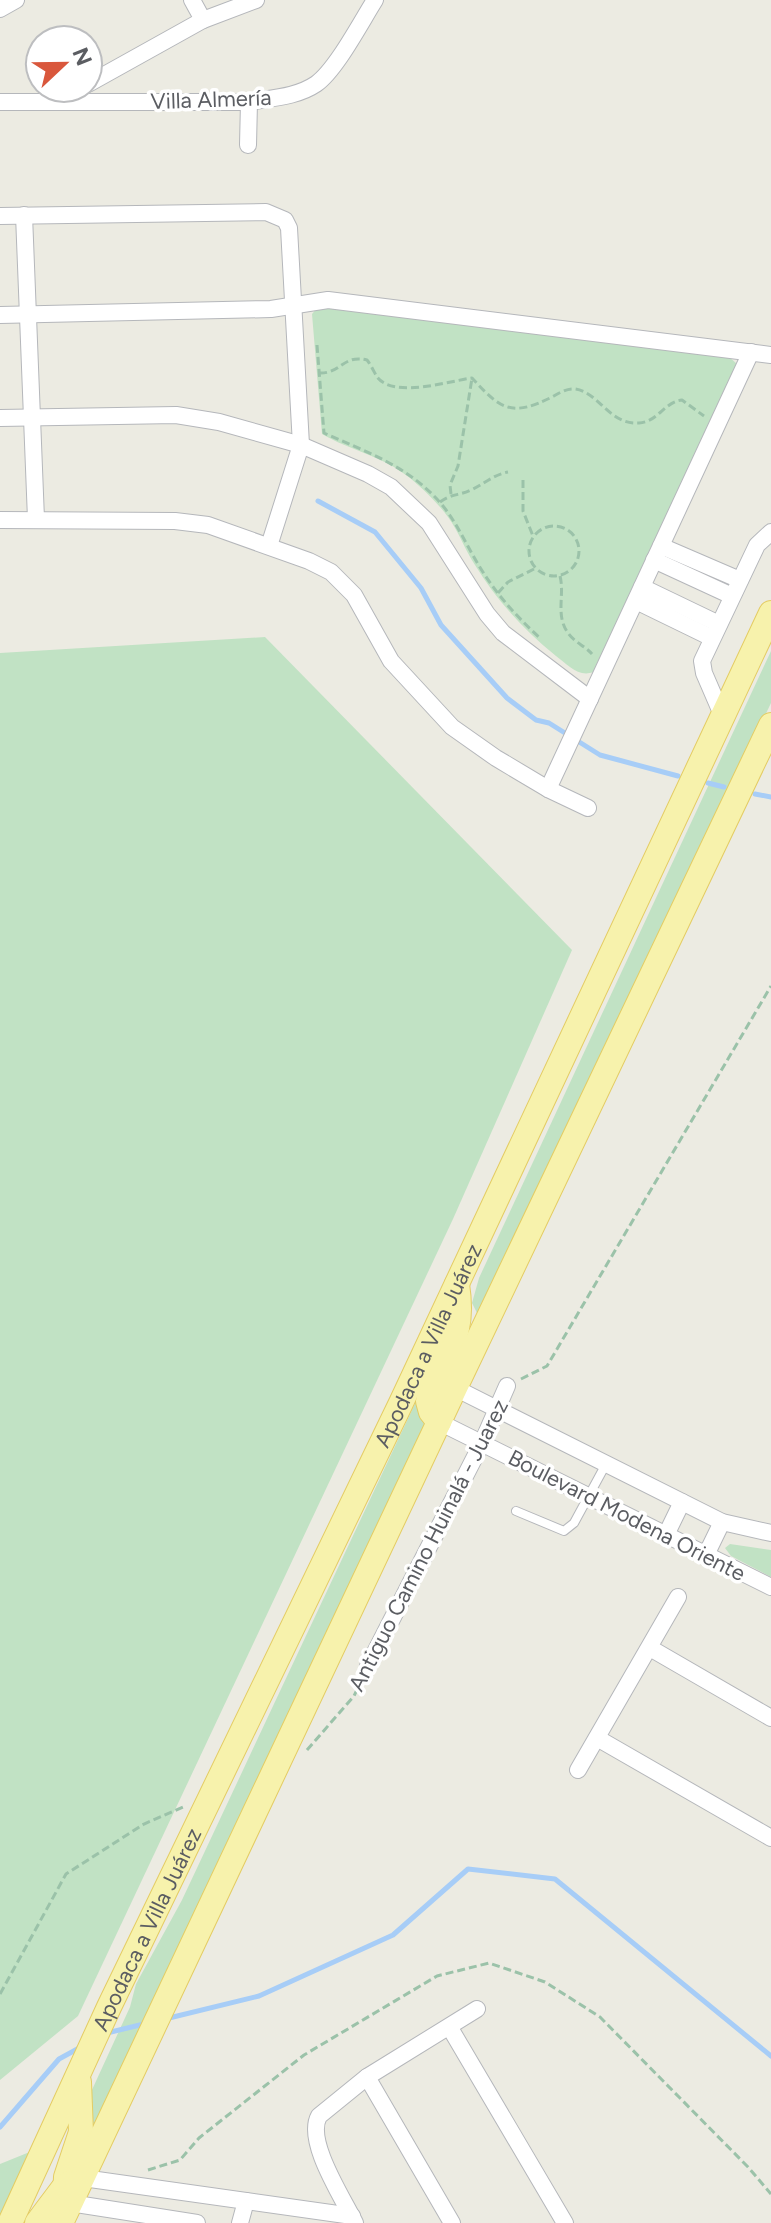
<svg xmlns="http://www.w3.org/2000/svg" width="771" height="2223" font-family="Figtree,sans-serif">
<style>
.green{fill:#c1e2c4}
.lines{fill:none;stroke-linecap:round;stroke-linejoin:round}
.stream{stroke:#a7cdf7;stroke-width:5}
.service-casing{stroke:#b5b7bb;stroke-width:10}
.minor-casing{stroke:#b5b7bb;stroke-width:18}
.primary-casing{stroke:#e4cc63;stroke-width:26}
.path{stroke:#9bc2a9;stroke-width:3;stroke-dasharray:8 4;stroke-linecap:butt}
.service{stroke:#fff;stroke-width:8}
.minor{stroke:#fff;stroke-width:16}
.primary{stroke:#f7f2ac;stroke-width:24}
.labels{text-anchor:middle;stroke-width:7;stroke-linejoin:round;paint-order:stroke}
.street-label{font-size:22px;fill:#5b5d62;stroke:#fff}
</style>
<rect width="100%" height="100%" fill="#ecebe2"/>
<g class="green">
<path d="M 319,306 L 728,356 L 737,364 L 593,672 C 579,678 567,664 556,656 C 524,630 497,601 475,565 C 465,550 459,532 448,517 C 438,503 423,489 410,478 C 381,455 351,451 322,434 L 312,314 Z"/>
<path d="M 265,637 L 572,950 L 453,1219 L 78,2016 L 0,2080 L 0,653 Z"/>
<path d="M 771,651 L 771,703 L 478,1315 L 472,1303 L 479,1278 Z"/>
<path d="M 443,1344 L 430,1426 L 89,2142 L 91,2092 L 130,2007 L 136,1984 L 182,1900 Z"/>
<path d="M 730,1544 L 771,1550 L 771,1577 L 731,1556 L 725,1548 Z"/>
<path d="M 42,2147 L 0,2223 L 0,2164 Z"/>
</g>
<g class="lines">
<g class="stream">
<path d="M 318,501 L 375,532 L 421,588 L 441,625 L 507,698 L 536,720 L 549,723 L 600,755 L 678,776"/>
<path d="M 708,783 L 724,787"/>
<path d="M 755,794 L 771,797"/>
<path d="M 165,2019 L 259,1996 L 393,1935 L 468,1869 L 555,1879 L 771,2056"/>
<path d="M 107,2033 L 148,2023"/>
<path d="M 0,2127 L 59,2059 L 81,2047"/>
</g>
<defs>
<path id="service" d="M 516,1511 L 564,1531 L 574,1523 L 606,1464"/>
<g id="minor">
<path d="M 192,0 L 203,20"/>
<path d="M 0,9 L 16,0"/>
<path d="M 88,84 L 203,20 L 256,0"/>
<path d="M 0,102 L 249,102 C 271,98 297,97 316,84 C 336,70 361,22 375,0"/>
<path d="M 248,145 L 249,102"/>
<path d="M 24,215 L 36,519"/>
<path d="M 0,216 L 266,212 L 285,220 L 289,228 L 301,445 L 269,546"/>
<path d="M 0,315 L 271,309 L 328,300 L 771,355"/>
<path d="M 0,418 L 176,415 L 219,422 L 301,445 L 368,474 L 391,487 L 429,523 L 487,614 L 503,633 L 590,699"/>
<path d="M 0,520 L 175,521 L 208,525 L 309,561 L 331,572 L 354,595 L 391,661 L 452,727 L 496,758 L 548,789 L 588,808"/>
<path d="M 661,546 L 740,580"/>
<path d="M 654,560 L 732,596"/>
<path d="M 642,587 L 719,624"/>
<path d="M 636,601 L 712,638"/>
<path d="M 723,717 L 704,673 L 702,661 L 757,545 L 771,532"/>
<path d="M 548,789 L 751,352"/>
<path d="M 455,1388 L 722,1522 L 771,1533"/>
<path d="M 439,1422 L 771,1587"/>
<path d="M 666,1535 L 682,1502"/>
<path d="M 706,1555 L 722,1522"/>
<path d="M 650,1648 L 771,1718"/>
<path d="M 368,1666 L 482,1443 L 507,1386"/>
<path d="M 597,1738 L 771,1838"/>
<path d="M 578,1770 L 678,1597"/>
<path d="M 450,2028 L 565,2223"/>
<path d="M 367,2077 L 452,2223"/>
<path d="M 83,2178 L 352,2216"/>
<path d="M 70,2203 L 197,2223"/>
<path d="M 240,2223 L 246,2201"/>
<path d="M 355,2223 C 343,2198 305,2141 319,2116 L 367,2077 L 477,2009"/>
</g>
<g id="primary">
<path d="M 439,1422 L 431,1412 L 428,1401 C 444,1351 466,1341 457,1284"/>
<path d="M 65,2198 L 66,2177 L 81,2132 L 79,2082"/>
<path id="s1" d="M 10,2223 L 109,2007 L 401,1403 L 771,613"/>
<path d="M 37,2223 L 64,2187 L 73,2181"/>
<path d="M 61,2223 L 455,1388 L 771,725"/>
</g>
</defs>
<use href="#service" class="service-casing"/>
<use href="#minor" class="minor-casing"/>
<use href="#primary" class="primary-casing"/>
<g class="path">
<path d="M 317,345 L 324,433 C 364,451 403,464 435,497 C 454,516 464,541 478,564 C 495,593 517,617 541,639"/>
<path d="M 319,373 C 341,374 343,354 367,360 C 371,365 374,372 377,377 C 394,399 449,381 472,378 C 501,410 512,417 552,397 C 559,393 567,388 575,389 C 599,392 609,425 639,423 C 658,422 664,402 682,400 L 704,416"/>
<path d="M 523,480 L 523,511 L 533,536"/>
<path d="M 451,494 L 450,485 L 458,466 L 472,378"/>
<path d="M 440,502 C 452,493 459,496 471,490 C 484,484 493,475 508,472"/>
<circle cx="554" cy="551" r="25"/>
<path d="M 560,576 C 565,595 555,615 568,633 C 574,642 585,646 592,654"/>
<path d="M 498,593 L 508,582 L 534,569"/>
<path d="M 521,1379 L 547,1366 L 771,986"/>
<path d="M 307,1750 L 354,1696 L 361,1681"/>
<path d="M 0,1994 L 66,1874 L 144,1824 L 183,1807"/>
<path d="M 148,2170 L 180,2160 L 199,2138 L 304,2055 L 437,1976 L 489,1963 L 545,1982 L 600,2017 L 748,2167 L 771,2194"/>
</g>
<use href="#service" class="service"/>
<use href="#minor" class="minor"/>
<use href="#primary" class="primary"/>
</g>
<g class="labels">
<g class="street-label">
<text transform="translate(211 99) rotate(-2)" y="8">Villa Almería</text>
<text dy="8" stroke="none"><textPath href="#s1" startOffset="972">Apodaca a Villa Juárez</textPath></text>
<text transform="translate(627 1515) rotate(27)" y="8">Boulevard Modena Oriente</text>
<text transform="translate(428 1545) rotate(-63)" y="8">Antiguo Camino Huinalá - Juarez</text>
<text dy="8" stroke="none"><textPath href="#s1" startOffset="324">Apodaca a Villa Juárez</textPath></text>
</g>
</g>
<g transform="translate(64 64) rotate(68)"><circle r="38" fill="#ffffff" stroke="#bdbec0" stroke-width="2"/>
<path d="M0-6L14 30L0 20L-14 30Z" fill="#d9573c"/>
<text y="-12" font-size="22" font-weight="bold" text-anchor="middle" fill="#5b5d62">N</text>
</g>
</svg>
